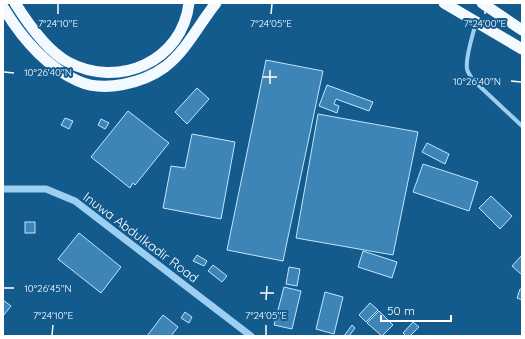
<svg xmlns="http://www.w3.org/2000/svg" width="525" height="339" font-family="Quicksand,sans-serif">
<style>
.building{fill:#3c85b6;stroke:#c3e5fc}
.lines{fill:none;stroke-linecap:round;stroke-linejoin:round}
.minor{stroke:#9ccff1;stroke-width:4}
.tertiary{stroke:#9ccff1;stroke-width:7}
.trunk{stroke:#f2f9ff;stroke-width:11}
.ticks{fill:none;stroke:#fff;stroke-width:1.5}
.labels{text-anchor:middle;stroke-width:4;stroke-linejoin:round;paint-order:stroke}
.street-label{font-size:13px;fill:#fff;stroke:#135a8d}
.ticks-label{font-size:10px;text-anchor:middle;fill:#fff;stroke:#135a8d;stroke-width:4;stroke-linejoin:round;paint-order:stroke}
</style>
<rect width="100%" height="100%" fill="#135a8d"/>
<g class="building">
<path d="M 266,60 L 323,71 L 283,261 L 227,250 Z"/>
<path d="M 327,85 L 373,102 L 369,111 L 336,99 L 334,104 L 339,106 L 337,113 L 319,106 Z"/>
<path d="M 197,88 L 209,99 L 187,124 L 175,112 Z"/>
<path d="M 128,111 L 169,143 L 135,185 L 133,183 L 130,188 L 91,157 Z"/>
<path d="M 318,114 L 418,132 L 393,255 L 296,238 Z"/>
<path d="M 65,118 L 73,121 L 69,129 L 61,125 Z"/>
<path d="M 101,119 L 109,123 L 105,129 L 98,125 Z"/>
<path d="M 192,134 L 235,142 L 221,219 L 163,208 L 171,166 L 185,168 Z"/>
<path d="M 427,143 L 449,154 L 445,164 L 422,152 Z"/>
<path d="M 423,164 L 478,182 L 469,211 L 413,192 Z"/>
<path d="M 491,196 L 512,216 L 500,229 L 479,208 Z"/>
<rect x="25" y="222" width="10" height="11"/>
<path d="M 79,233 L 121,267 L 101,293 L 58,259 Z"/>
<path d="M 363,251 L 397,262 L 392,278 L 358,267 Z"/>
<path d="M 197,255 L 207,261 L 204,266 L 193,261 Z"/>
<path d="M 522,255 L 522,275 L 512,266 Z"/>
<path d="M 213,265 L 227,276 L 222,282 L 208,271 Z"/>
<path d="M 289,267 L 300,269 L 297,286 L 286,284 Z"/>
<path d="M 284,287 L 301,291 L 292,329 L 274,325 Z"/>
<path d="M 520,289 L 522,289 L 522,300 L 517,298 Z"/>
<path d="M 325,292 L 343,297 L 334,334 L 316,329 Z"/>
<path d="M 3,300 L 11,306 L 3,316 Z"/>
<path d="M 370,303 L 378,310 L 366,322 L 359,315 Z"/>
<path d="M 379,311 L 393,325 L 382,336 L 367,323 Z"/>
<path d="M 185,312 L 192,317 L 189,323 L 181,318 Z"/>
<path d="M 163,315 L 178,327 L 171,336 L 147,336 Z"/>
<path d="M 413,322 L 419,327 L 410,336 L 406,336 L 403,333 Z"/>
<path d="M 352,325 L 355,328 L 349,336 L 344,336 Z"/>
</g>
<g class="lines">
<path class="minor" d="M 476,22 C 473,35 465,57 467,69 C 468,73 471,77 473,80 L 522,126"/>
<path class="tertiary" d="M 3,189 L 46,189 L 75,201 L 251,336"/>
<g class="trunk">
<path d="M 15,3 C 27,22 47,51 68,62 C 118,89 182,62 189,3"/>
<path d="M 444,3 L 522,49"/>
<path d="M 482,3 L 522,30"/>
<path d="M 3,7 C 21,37 45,66 78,81 C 104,93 143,83 165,67 C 187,50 199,24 216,3"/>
</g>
</g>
<path class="ticks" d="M 58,14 L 58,4M 271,14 L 272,4M 485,14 L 485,4M 4,72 L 14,73M 263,77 L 277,77M 511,81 L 521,82M 270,84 L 270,70M 4,288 L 14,288M 260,293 L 274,293M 266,300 L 267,286M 52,335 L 53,325M 266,335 L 266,325"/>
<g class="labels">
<g class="street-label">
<text transform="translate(141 237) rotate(37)" y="5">Inuwa Abdulkadir Road</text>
</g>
</g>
<g class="ticks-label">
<text x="58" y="27">7°24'10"E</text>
<text x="271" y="27">7°24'05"E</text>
<text x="485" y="27">7°24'00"E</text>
<text x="48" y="76">10°26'40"N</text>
<text x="477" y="85">10°26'40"N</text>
<text x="48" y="292">10°26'45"N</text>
<text x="53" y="319">7°24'10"E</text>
<text x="266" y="319">7°24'05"E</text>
</g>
<rect width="525" height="339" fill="none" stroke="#ffffff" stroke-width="8"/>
<path d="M381 315v6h70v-6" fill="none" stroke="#ffffff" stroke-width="2"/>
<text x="387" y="315" font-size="12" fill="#ffffff" stroke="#135a8d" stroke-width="3" paint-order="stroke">50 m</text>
</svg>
